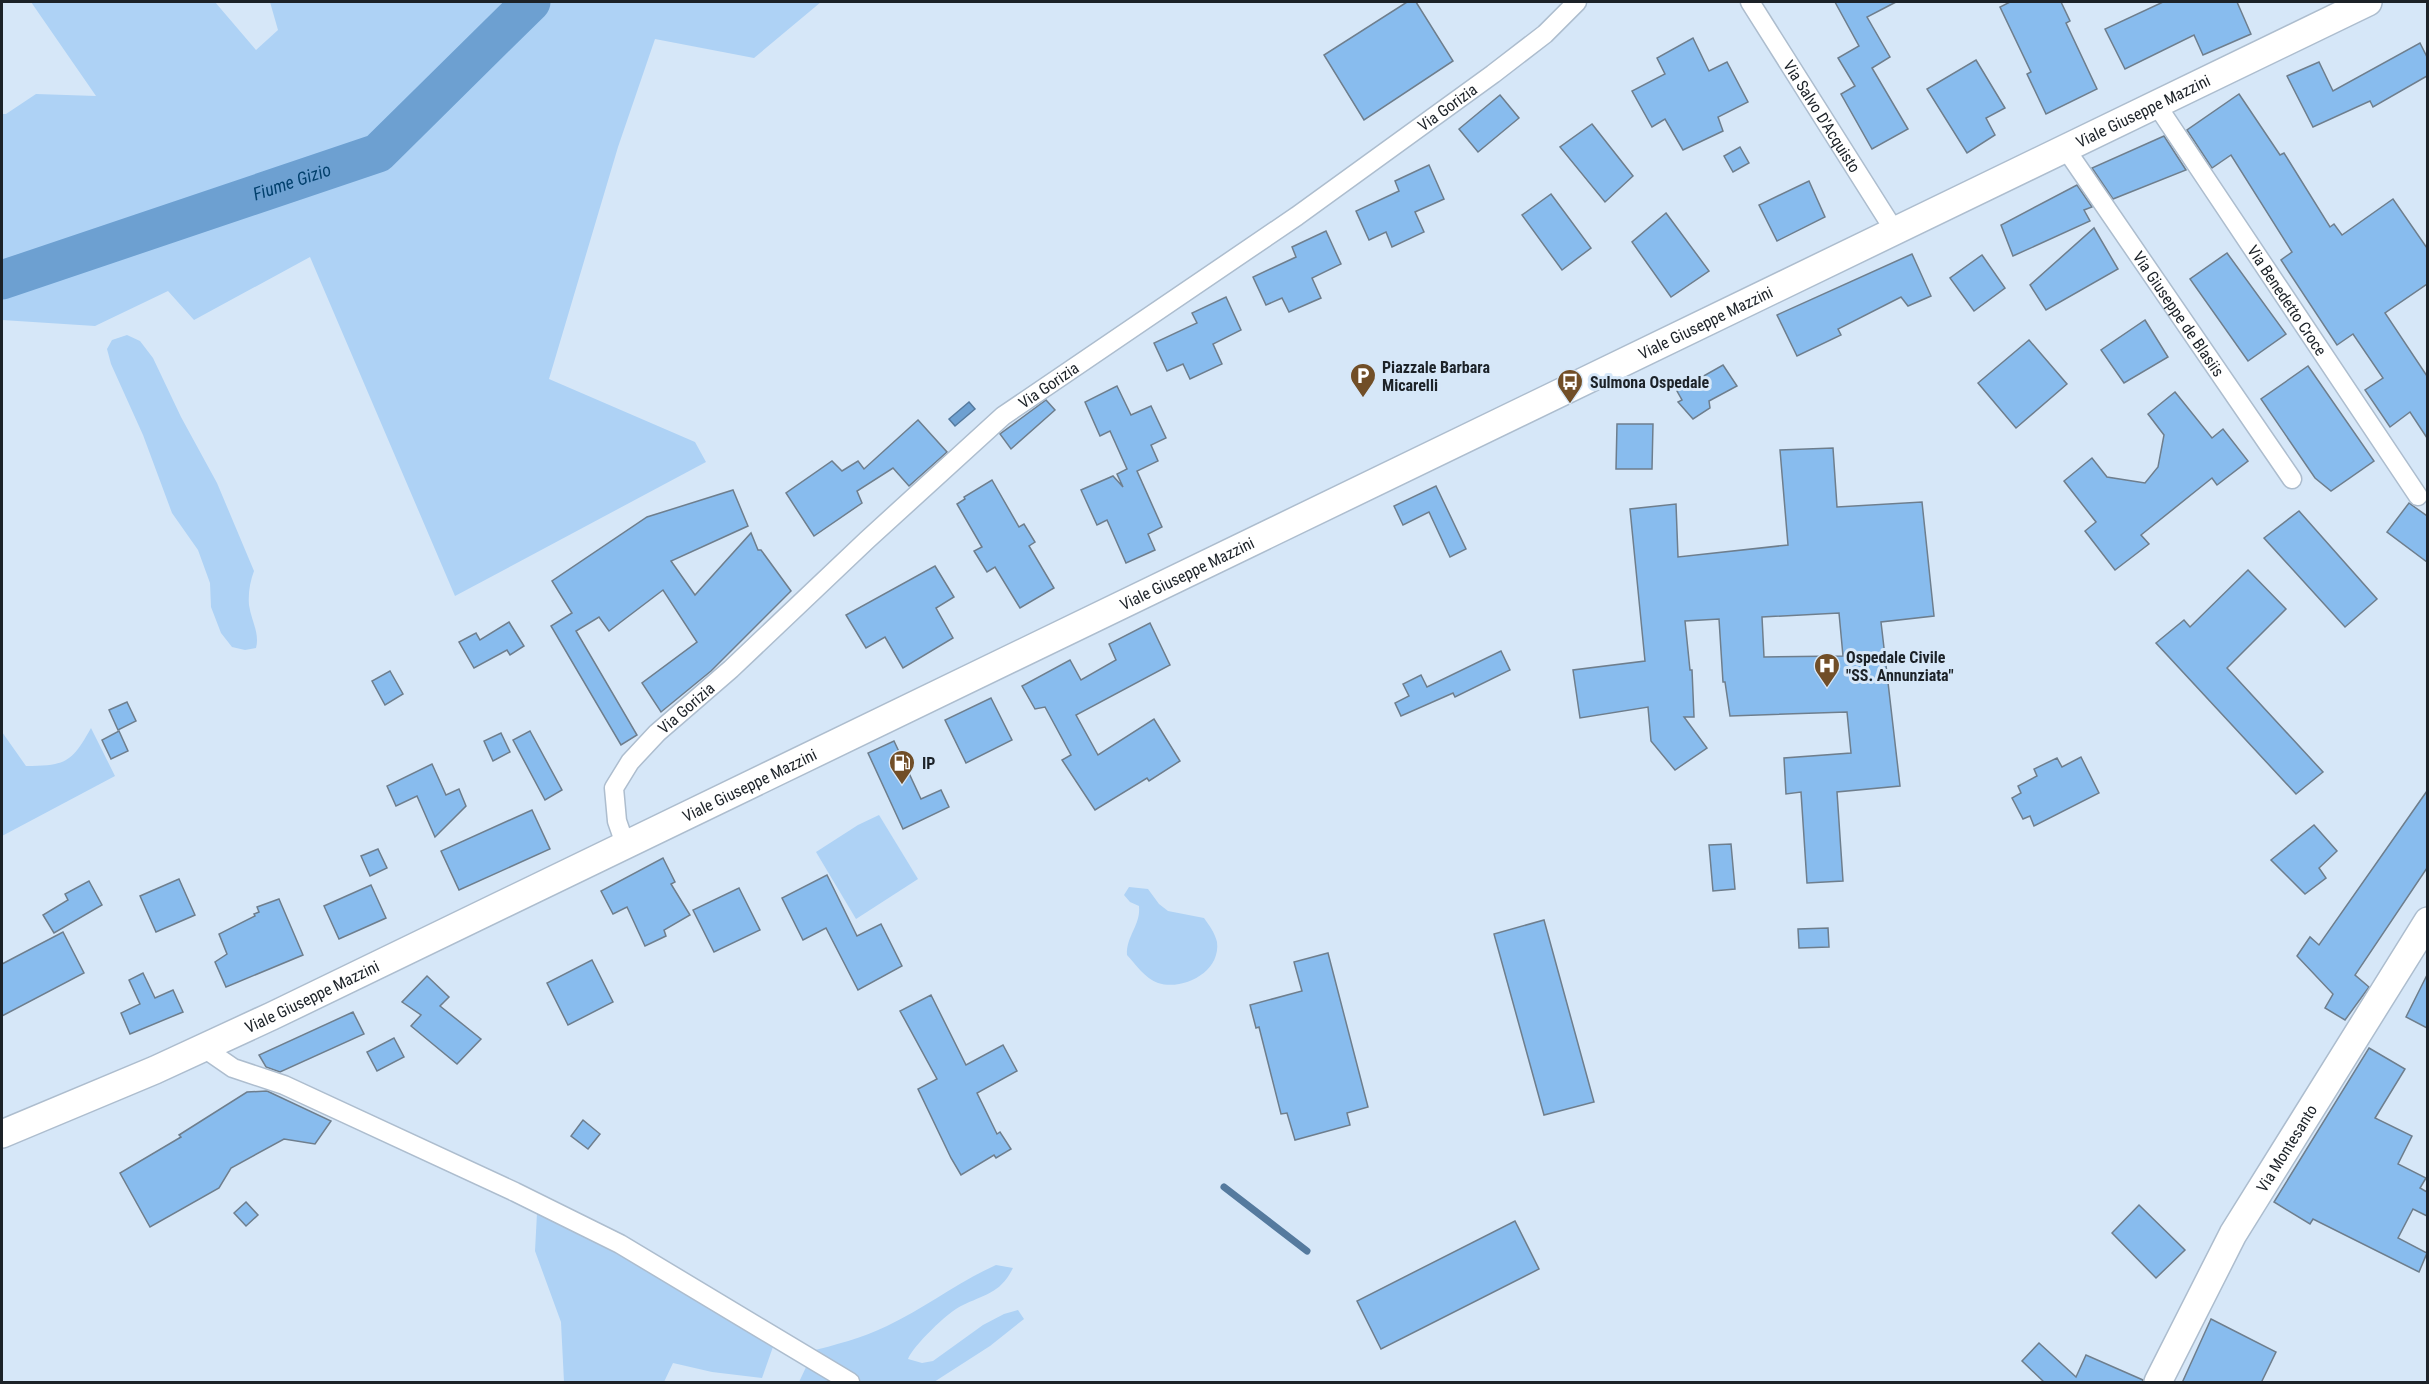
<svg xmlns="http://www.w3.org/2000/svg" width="2429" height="1384" font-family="'Roboto Condensed',sans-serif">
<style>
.green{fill:#aed2f5}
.water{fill:#6da0d1;stroke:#557a9e;stroke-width:1.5}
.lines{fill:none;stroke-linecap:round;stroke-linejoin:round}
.stream{stroke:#557a9e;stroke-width:7}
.river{stroke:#6da0d1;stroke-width:39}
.building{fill:#88bcee;stroke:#6e7e8d;stroke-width:1.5;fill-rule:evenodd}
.street-casing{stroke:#adbdce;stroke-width:21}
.secondary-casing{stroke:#adbdce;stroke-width:30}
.street{stroke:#fff;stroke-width:18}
.secondary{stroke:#fff;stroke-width:27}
.labels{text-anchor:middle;stroke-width:6;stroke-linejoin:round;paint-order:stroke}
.street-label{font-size:16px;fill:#1c2228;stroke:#d6e7f8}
.poi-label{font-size:16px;font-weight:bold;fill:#1c2228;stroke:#d6e7f8;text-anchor:start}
.water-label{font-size:18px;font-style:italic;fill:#02406d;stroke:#d6e7f8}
</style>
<rect width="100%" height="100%" fill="#d6e7f8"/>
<g class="green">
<path d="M 31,2 L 215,2 L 256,50 L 278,30 L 270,2 L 821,2 L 754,58 L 655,39 L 618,147 L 549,379 L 695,442 L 706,462 L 455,596 L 310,257 L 194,320 L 168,291 L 95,326 L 2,320 L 2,114 L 6,114 L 36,94 L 96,96 Z"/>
<path d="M 127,335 L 140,341 L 153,358 L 181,417 L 217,483 L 254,571 C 250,582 248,593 249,605 C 251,620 260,633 256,648 L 245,650 L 232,647 L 221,633 L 211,607 L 210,583 L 198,550 L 172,513 L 143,435 L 111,364 L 107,349 L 112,340 Z"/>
<path d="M 91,728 L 115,776 L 2,836 L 2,732 L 26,766 C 66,766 72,762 91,728 Z"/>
<path d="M 879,815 L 918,879 L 856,919 L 816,852 L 858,825 Z"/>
<path d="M 1129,887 L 1148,889 L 1159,904 L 1168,911 L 1204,918 C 1209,925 1215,933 1217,942 C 1221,972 1183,991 1158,983 C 1146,979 1135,964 1127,955 C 1126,936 1141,925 1139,906 L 1130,902 L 1124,895 Z"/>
<path d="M 537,1213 L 605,1241 L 774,1344 L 762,1378 L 712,1372 L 673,1363 L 664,1382 L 564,1382 L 561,1322 L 535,1251 Z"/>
<path d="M 996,1265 L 1013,1268 C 1000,1294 985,1294 961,1306 C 948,1312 913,1346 908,1359 L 922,1363 L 933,1361 L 983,1325 L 1004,1314 L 1018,1310 L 1024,1319 L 990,1346 L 934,1382 L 861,1382 L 808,1352 C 835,1345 862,1338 887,1326 C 925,1308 958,1282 996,1265 Z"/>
<path d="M 808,1363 L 841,1382 L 799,1382 Z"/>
</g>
<path class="water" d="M 969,402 L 975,409 L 955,426 L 949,419 Z"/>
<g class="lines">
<path class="stream" d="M 1224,1187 L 1307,1251"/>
<path class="river" id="s1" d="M 2,280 L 378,153 L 531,2"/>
</g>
<g class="building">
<path d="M 1407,2 L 1416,2 L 1453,61 L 1364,120 L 1324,55 Z"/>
<path d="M 1835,2 L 1896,2 L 1867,17 L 1890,57 L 1872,68 L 1908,129 L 1872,149 L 1841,94 L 1855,86 L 1838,58 L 1859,46 Z"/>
<path d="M 2010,2 L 2061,2 L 2070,21 L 2066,23 L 2097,89 L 2046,114 L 2027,74 L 2031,72 L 2000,7 Z"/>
<path d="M 2163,2 L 2237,2 L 2251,34 L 2203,55 L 2194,35 L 2125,69 L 2105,29 Z"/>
<path d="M 1693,38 L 1709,71 L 1727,62 L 1748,102 L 1718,117 L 1723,131 L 1683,150 L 1665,119 L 1652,127 L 1632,91 L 1665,74 L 1657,58 Z"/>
<path d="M 2420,43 L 2427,57 L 2427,76 L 2373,107 L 2370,101 L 2313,127 L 2287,76 L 2319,62 L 2333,91 Z"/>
<path d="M 1976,60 L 2005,108 L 1986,118 L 1995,135 L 1967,153 L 1927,89 Z"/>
<path d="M 2239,94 L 2280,155 L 2284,153 L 2330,227 L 2334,224 L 2342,235 L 2393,199 L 2427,248 L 2427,284 L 2385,313 L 2427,376 L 2427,438 L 2410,412 L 2390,427 L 2365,390 L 2383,378 L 2353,334 L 2337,345 L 2281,260 L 2292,252 L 2231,155 L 2212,168 L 2187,130 Z"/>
<path d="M 1500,95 L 1519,118 L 1478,152 L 1459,129 Z"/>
<path d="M 1592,124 L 1633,176 L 1605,202 L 1560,147 Z"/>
<path d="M 2164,136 L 2186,170 L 2113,199 L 2092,168 Z"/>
<path d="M 1740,147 L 1749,163 L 1733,172 L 1724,156 Z"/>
<path d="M 1429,165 L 1444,199 L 1415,212 L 1424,232 L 1392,247 L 1386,232 L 1369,240 L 1356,211 L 1399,191 L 1395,181 Z"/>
<path d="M 1809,181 L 1825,217 L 1777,241 L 1759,205 Z"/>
<path d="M 2077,185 L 2092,207 L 2084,210 L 2090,221 L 2013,256 L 2001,225 Z"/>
<path d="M 1551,194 L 1591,248 L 1562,270 L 1522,215 Z"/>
<path d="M 1666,213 L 1709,271 L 1671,297 L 1632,242 Z"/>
<path d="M 2094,228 L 2118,269 L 2046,310 L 2030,285 Z"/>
<path d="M 1326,231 L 1341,264 L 1312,278 L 1321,298 L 1289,312 L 1282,298 L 1266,305 L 1253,277 L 1296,257 L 1292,247 Z"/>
<path d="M 2227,253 L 2286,334 L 2248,361 L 2190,279 Z"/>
<path d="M 1912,254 L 1931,296 L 1908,306 L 1901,297 L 1838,329 L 1841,335 L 1797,356 L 1777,315 Z"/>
<path d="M 1982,255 L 2005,288 L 1974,311 L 1950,278 Z"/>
<path d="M 1226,297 L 1241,330 L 1213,344 L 1222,364 L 1190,379 L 1183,364 L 1167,371 L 1154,343 L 1197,323 L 1192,313 Z"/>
<path d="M 2145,320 L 2168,357 L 2124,383 L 2101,350 Z"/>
<path d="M 2029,340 L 2067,384 L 2016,428 L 1978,383 Z"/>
<path d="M 1723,365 L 1737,386 L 1709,401 L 1710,408 L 1693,419 L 1678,402 L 1682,400 L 1677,391 Z"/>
<path d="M 2308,366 L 2374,461 L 2331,491 L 2315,478 L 2261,399 Z"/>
<path d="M 1117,386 L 1131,415 L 1151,406 L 1166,438 L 1151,445 L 1158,461 L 1137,471 L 1162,527 L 1148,534 L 1155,550 L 1126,563 L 1107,520 L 1097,525 L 1081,490 L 1113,476 L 1123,487 L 1117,474 L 1127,469 L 1110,431 L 1100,436 L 1085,402 Z"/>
<path d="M 2175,392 L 2212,438 L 2223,429 L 2248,461 L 2217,485 L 2212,478 L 2141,535 L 2149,544 L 2115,570 L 2085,531 L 2096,522 L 2064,481 L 2092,458 L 2107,477 L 2145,483 L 2158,467 L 2164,435 L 2148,414 Z"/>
<path d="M 1046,400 L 1055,410 L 1011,449 L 1000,434 Z"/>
<path d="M 918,420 L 947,452 L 909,486 L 893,468 L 857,491 L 862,503 L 814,536 L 786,493 L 832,461 L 842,471 L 858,461 L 864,469 Z"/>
<path d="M 1617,424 L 1653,424 L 1652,469 L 1616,469 Z"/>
<path d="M 1833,448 L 1837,507 L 1922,502 L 1934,616 L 1881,622 L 1900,786 L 1837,792 L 1843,881 L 1807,883 L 1801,792 L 1786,794 L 1784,758 L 1851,753 L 1847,712 L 1730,716 L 1725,682 L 1723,682 L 1719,619 L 1685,621 L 1690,670 L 1692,670 L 1694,717 L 1684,717 L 1707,748 L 1675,770 L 1651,741 L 1648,707 L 1580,718 L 1573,670 L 1645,661 L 1630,509 L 1676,504 L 1678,557 L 1788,545 L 1780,450 ZM 1839,613 L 1843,656 L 1764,657 L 1762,617 Z"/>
<path d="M 992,480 L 1019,527 L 1024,524 L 1035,542 L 1029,546 L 1054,588 L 1020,608 L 995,567 L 987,572 L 974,551 L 982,547 L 957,504 L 965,499 L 964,497 Z"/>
<path d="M 1436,486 L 1466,549 L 1450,557 L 1429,512 L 1403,525 L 1394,506 Z"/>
<path d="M 733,490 L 748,526 L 671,561 L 695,595 L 751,533 L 758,550 L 761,550 L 791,591 L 711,671 L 661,712 L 642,683 L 697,642 L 663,590 L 609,631 L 599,617 L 576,631 L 637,735 L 621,745 L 551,626 L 572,613 L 552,581 L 647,517 Z"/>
<path d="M 2409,503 L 2427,516 L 2427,562 L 2387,532 Z"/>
<path d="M 2299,511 L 2377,599 L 2345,627 L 2264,538 Z"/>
<path d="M 935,566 L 954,597 L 936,608 L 953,638 L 903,668 L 885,637 L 866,648 L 846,615 Z"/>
<path d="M 2248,570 L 2286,609 L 2227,668 L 2323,772 L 2296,794 L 2156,643 L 2184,620 L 2190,627 Z"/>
<path d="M 509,622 L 524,646 L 510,655 L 507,650 L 474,668 L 459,642 L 476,633 L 480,640 Z"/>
<path d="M 1150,623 L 1170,665 L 1076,715 L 1098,755 L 1154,719 L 1180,761 L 1149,781 L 1147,778 L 1095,810 L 1062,760 L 1071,755 L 1045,707 L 1035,709 L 1022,686 L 1070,660 L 1081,680 L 1116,660 L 1109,644 Z"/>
<path d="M 1501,651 L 1510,670 L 1455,697 L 1453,693 L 1401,716 L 1395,703 L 1409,696 L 1403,684 L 1421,675 L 1427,687 Z"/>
<path d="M 390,671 L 403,694 L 385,705 L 372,681 Z"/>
<path d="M 991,698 L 1012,740 L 966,763 L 945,720 Z"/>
<path d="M 127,702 L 136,721 L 118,730 L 109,710 Z"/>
<path d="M 119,731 L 128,751 L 111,759 L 102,740 Z"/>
<path d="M 530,731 L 562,790 L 545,800 L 513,740 Z"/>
<path d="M 501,733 L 510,752 L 493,761 L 484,741 Z"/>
<path d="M 894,741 L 921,799 L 941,790 L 949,807 L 903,829 L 868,753 Z"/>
<path d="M 2081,757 L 2099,793 L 2034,826 L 2030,816 L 2023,819 L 2012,798 L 2021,793 L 2018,786 L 2037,776 L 2034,769 L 2057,758 L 2062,767 Z"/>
<path d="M 432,764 L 446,795 L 459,789 L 466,806 L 435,837 L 417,796 L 396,806 L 387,786 Z"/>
<path d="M 2427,791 L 2427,868 L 2355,975 L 2369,987 L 2345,1020 L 2325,1008 L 2333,994 L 2297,956 L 2310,937 L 2319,945 Z"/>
<path d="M 532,810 L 550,849 L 459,890 L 441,851 Z"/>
<path d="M 2314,825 L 2337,851 L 2319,868 L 2326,878 L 2305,894 L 2271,860 Z"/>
<path d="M 1731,844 L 1735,889 L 1713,891 L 1709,845 Z"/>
<path d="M 378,849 L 387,868 L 370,876 L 361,856 Z"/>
<path d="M 663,858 L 675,882 L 671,884 L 690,915 L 664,930 L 666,936 L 645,946 L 627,907 L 613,914 L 601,891 Z"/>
<path d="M 827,875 L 857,936 L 881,924 L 902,966 L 858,990 L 826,928 L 803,940 L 782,898 Z"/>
<path d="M 179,879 L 195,915 L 156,932 L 140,896 Z"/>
<path d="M 89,881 L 102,905 L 54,933 L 43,915 L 68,900 L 65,894 Z"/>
<path d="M 371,885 L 386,918 L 339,939 L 324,906 Z"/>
<path d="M 739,888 L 760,930 L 714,952 L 693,910 Z"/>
<path d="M 279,899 L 303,955 L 226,987 L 215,962 L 227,954 L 219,934 L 255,916 L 254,914 L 259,912 L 257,907 Z"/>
<path d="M 1544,920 L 1594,1102 L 1544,1115 L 1494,934 Z"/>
<path d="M 1828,928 L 1829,947 L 1799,948 L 1798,929 Z"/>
<path d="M 63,932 L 84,973 L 2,1016 L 2,964 Z"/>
<path d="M 1328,953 L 1368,1107 L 1347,1113 L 1350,1125 L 1295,1140 L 1287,1113 L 1281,1114 L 1259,1027 L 1256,1028 L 1250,1005 L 1302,991 L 1294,962 Z"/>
<path d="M 592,960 L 613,1002 L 568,1025 L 547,983 Z"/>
<path d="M 143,973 L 155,998 L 173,990 L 183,1012 L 130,1034 L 121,1013 L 140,1004 L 129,980 Z"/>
<path d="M 2427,975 L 2427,1028 L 2406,1017 Z"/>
<path d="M 427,976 L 449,997 L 440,1006 L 481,1039 L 457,1064 L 411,1026 L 421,1015 L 402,1002 Z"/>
<path d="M 931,995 L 966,1065 L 1003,1045 L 1017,1071 L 977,1093 L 997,1134 L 1000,1132 L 1011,1149 L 996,1158 L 994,1155 L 961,1175 L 951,1158 L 918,1089 L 937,1079 L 900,1011 Z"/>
<path d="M 353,1012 L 364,1034 L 280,1072 L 266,1067 L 259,1055 Z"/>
<path d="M 394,1038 L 404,1057 L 377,1071 L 367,1052 Z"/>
<path d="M 2369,1048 L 2405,1069 L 2375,1118 L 2412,1136 L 2398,1164 L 2426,1178 L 2420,1188 L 2427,1192 L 2427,1216 L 2413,1209 L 2398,1238 L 2427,1253 L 2419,1272 L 2313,1219 L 2310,1224 L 2274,1202 Z"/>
<path d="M 267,1091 L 331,1121 L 315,1144 L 284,1139 L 231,1168 L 219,1188 L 150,1227 L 120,1173 L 181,1137 L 179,1135 L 247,1092 Z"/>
<path d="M 583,1120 L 600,1134 L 588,1149 L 571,1136 Z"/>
<path d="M 246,1202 L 258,1215 L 246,1226 L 234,1213 Z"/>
<path d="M 2139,1205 L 2185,1250 L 2156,1278 L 2112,1233 Z"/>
<path d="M 1515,1221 L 1539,1269 L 1381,1349 L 1357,1301 Z"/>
<path d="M 2211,1319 L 2276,1352 L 2261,1383 L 2182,1383 Z"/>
<path d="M 2039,1343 L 2076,1377 L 2086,1355 L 2143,1380 L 2142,1383 L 2045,1383 L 2022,1361 Z"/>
</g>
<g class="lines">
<defs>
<g id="street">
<path id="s2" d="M 1750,2 L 1894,230"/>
<path id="s3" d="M 2156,104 L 2418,496"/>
<path id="s4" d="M 2065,148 L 2292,479"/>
<path id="s5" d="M 625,844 L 617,821 L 614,788 L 630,762 L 657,733 L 731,669 L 867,540 L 1003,416 L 1297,216 L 1493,74 L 1545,34 L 1577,2"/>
<path d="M 204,1048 L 233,1068 L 284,1085 L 515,1192 L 620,1244 L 850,1382"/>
</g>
<g id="secondary">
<path id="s6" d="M 2,1134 L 155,1070 L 272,1016 L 2368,2"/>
<path id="s7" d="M 2158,1382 L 2233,1234 L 2428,921"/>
</g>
</defs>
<use href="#street" class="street-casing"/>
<use href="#secondary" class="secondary-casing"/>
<use href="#street" class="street"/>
<use href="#secondary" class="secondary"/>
</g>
<defs>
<symbol id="parking-pin" viewBox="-11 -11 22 30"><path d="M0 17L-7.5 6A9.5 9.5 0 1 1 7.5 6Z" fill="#714e27" stroke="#d6e7f8"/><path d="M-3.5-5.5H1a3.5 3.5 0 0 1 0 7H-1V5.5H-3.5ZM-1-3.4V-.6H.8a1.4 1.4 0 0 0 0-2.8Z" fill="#fff"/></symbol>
<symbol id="bus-pin" viewBox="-11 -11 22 30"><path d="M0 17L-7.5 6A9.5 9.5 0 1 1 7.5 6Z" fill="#714e27" stroke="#d6e7f8"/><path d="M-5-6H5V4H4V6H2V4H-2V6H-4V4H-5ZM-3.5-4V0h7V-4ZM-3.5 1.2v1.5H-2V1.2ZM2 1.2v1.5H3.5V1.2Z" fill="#fff"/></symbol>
<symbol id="hospital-pin" viewBox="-11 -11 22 30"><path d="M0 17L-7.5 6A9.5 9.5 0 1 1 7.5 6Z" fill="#714e27" stroke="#d6e7f8"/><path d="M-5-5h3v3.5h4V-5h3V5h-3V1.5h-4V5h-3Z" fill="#fff"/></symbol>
<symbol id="fuel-pin" viewBox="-11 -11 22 30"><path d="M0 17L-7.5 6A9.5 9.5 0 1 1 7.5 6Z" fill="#714e27" stroke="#d6e7f8"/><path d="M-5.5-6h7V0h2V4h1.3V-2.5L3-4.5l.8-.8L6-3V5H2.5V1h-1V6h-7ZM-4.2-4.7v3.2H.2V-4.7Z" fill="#fff"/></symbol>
</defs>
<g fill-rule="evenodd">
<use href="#parking-pin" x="1348" y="361" width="30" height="40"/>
<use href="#bus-pin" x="1555" y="367" width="30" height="40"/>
<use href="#hospital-pin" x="1812" y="651" width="30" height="40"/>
<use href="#fuel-pin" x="887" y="748" width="30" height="40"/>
</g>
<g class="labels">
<g class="street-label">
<text dy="6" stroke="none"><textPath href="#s5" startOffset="1138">Via Gorizia</textPath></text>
<text dy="6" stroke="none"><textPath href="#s6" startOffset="2373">Viale Giuseppe Mazzini</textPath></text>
<text dy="6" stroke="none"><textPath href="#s2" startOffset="135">Via Salvo D'Acquisto</textPath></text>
<text dy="6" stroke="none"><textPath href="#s3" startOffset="236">Via Benedetto Croce</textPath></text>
<text dy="6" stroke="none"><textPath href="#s4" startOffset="201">Via Giuseppe de Blasiis</textPath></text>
<text dy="6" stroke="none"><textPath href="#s6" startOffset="1887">Viale Giuseppe Mazzini</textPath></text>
<text dy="6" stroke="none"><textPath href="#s5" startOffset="652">Via Gorizia</textPath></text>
<text dy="6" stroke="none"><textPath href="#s6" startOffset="1311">Viale Giuseppe Mazzini</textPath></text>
<text dy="6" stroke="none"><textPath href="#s5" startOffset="166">Via Gorizia</textPath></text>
<text dy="6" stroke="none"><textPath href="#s6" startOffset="825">Viale Giuseppe Mazzini</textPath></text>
<text dy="6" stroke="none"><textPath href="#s6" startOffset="339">Viale Giuseppe Mazzini</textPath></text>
<text dy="6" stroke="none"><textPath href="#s7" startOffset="267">Via Montesanto</textPath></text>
</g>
<g class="poi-label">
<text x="1382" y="373">Piazzale Barbara<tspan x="1382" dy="18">Micarelli</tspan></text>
<text x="1590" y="388">Sulmona Ospedale</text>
<text x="1846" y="663">Ospedale Civile<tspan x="1846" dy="18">"SS. Annunziata"</tspan></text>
<text x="922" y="769">IP</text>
</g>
<g class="water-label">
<text dy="6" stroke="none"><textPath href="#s1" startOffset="306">Fiume Gizio</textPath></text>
</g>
</g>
<rect width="2429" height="1384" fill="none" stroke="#1c2228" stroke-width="6"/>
</svg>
